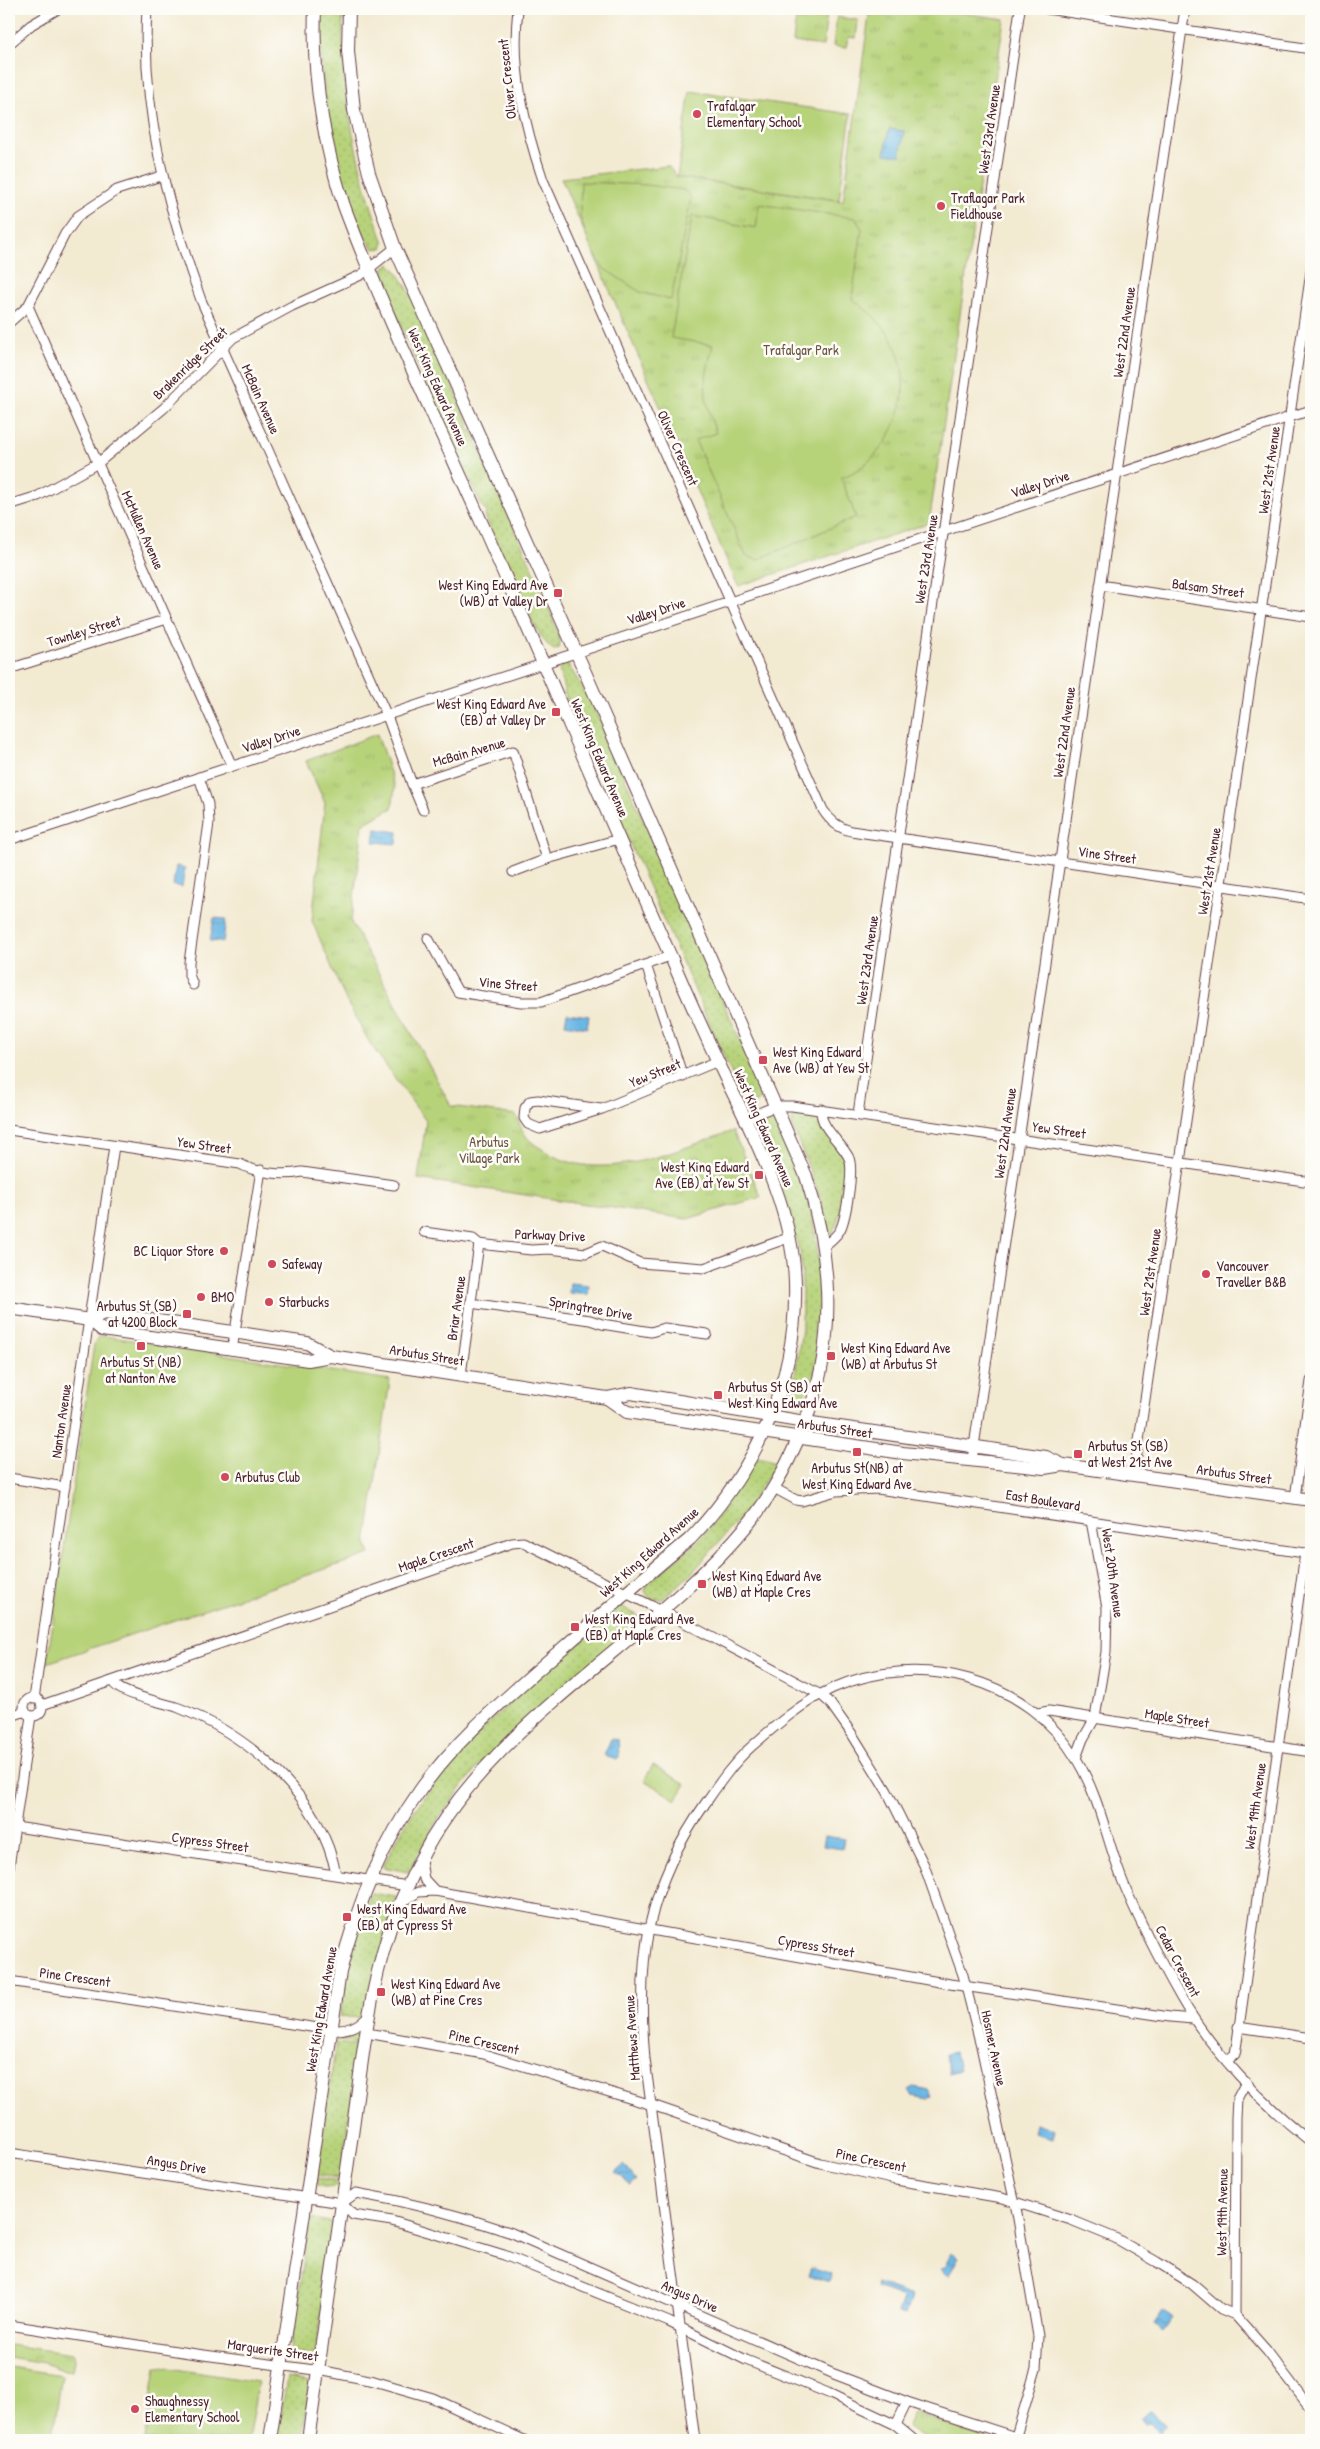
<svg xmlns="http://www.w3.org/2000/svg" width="1320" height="2449" font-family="'Patrick Hand',sans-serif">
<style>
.grass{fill:url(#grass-dots);stroke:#807952}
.park{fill:url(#park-tufts);stroke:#807952}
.garden{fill:#b7d37a;stroke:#807952}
.water{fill:url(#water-ripples);stroke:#5a6b88}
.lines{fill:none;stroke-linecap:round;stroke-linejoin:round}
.minor-casing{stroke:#633d44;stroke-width:11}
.secondary-casing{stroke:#633d44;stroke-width:14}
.minor{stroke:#fff;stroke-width:9}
.secondary{stroke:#fff;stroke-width:12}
.poi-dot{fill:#d1495b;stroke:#fdfcf7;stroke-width:2}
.labels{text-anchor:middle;stroke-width:5;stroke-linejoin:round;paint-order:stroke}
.street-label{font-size:14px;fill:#4a1f2b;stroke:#fdfcf7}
.poi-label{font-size:14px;fill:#4a1f2b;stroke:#fdfcf7;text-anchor:start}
.park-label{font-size:14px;fill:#6b5543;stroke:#fdfcf7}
</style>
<defs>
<pattern id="grass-dots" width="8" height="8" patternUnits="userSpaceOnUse" patternTransform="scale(1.25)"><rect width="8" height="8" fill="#b7d37a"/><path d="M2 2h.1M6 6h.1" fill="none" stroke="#9fb56a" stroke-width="1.8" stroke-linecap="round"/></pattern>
<pattern id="park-tufts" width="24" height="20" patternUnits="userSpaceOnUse" patternTransform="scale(1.25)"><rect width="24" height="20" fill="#b7d37a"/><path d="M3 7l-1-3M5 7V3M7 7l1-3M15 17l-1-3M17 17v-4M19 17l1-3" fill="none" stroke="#9fb56a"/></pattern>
<pattern id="water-ripples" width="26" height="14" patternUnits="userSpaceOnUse" patternTransform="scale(1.25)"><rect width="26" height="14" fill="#6ab7e4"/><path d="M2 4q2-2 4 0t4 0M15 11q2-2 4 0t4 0" fill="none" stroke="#5994b9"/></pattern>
</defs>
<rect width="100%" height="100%" fill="#fdfcf7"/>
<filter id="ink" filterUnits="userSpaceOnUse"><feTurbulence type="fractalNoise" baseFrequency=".02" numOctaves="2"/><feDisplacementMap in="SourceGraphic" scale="10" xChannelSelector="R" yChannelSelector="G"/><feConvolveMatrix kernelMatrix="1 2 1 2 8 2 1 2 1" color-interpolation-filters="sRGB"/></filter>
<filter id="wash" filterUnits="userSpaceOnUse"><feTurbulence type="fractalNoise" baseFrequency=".0096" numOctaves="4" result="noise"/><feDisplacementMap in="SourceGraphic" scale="20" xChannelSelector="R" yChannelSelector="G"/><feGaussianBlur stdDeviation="1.12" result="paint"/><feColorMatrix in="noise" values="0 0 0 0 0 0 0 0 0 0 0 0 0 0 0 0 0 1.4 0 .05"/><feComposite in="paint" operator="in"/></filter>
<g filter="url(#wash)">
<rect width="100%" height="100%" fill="#f3ead2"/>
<g class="grass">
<path d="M 320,9 L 343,9 C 340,89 356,168 384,243 L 382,248 L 374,249 C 355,226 348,200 340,172 C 325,115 320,68 320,9 Z"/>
<path d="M 389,264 C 406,270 458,399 469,423 L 467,429 L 472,431 L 548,604 L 560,641 L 559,648 L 555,650 C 537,647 495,537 485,516 L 487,511 L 482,507 L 452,441 L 454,436 L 449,433 C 437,406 380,289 384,267 Z"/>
<path d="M 567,663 L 592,703 L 765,1097 L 752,1104 L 735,1081 L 567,702 L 559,670 L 563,664 Z"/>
<path d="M 799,1113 C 803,1114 807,1113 811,1116 C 819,1121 846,1157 847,1167 C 848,1179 839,1225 831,1235 L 829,1234 C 821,1196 807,1162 792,1126 L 792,1119 Z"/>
<path d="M 769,1118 C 780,1122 784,1140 788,1150 C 799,1174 810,1199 814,1226 C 820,1259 832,1387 795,1402 L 791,1399 L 802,1329 L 802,1273 L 800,1251 L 769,1161 L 763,1123 Z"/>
<path d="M 757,1459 L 767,1459 L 777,1463 L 741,1517 L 691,1574 L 663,1599 L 650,1599 L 645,1591 L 646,1585 L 695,1544 L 710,1528 Z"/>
<path d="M 621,1606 L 643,1619 L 476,1769 L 439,1818 L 408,1872 L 383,1867 C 433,1757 532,1684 621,1606 Z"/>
<path d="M 371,1893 L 396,1897 L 363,2018 L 340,2016 L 351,1956 Z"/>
<path d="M 361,2027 L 360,2043 L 336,2040 Z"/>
<path d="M 336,2043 L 360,2046 L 340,2178 L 316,2175 Z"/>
<path d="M 316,2178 L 340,2181 L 336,2186 L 324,2187 L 317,2185 Z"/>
<path d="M 310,2218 L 334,2223 L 315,2355 L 290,2351 Z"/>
<path d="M 287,2378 L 310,2382 L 302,2440 L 277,2440 Z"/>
</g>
<g class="park">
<path d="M 797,9 L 827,11 L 823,46 L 793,42 Z"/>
<path d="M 870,9 L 934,9 L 1004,19 L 929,523 L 738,586 L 561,178 L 668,166 L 677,177 L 843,201 Z"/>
<path d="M 837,17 L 858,20 L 856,38 L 848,37 L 846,48 L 833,46 Z"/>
<path d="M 377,734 L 395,787 L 392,808 L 363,824 L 351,922 L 451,1106 L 516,1115 C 519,1121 521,1130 526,1136 C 531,1143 542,1149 550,1154 C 606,1185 677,1149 733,1131 L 761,1197 L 687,1219 L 418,1179 L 426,1121 L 371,1045 L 345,998 L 312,921 L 325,803 L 306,761 Z"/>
<path d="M 9,2345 L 73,2354 L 74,2360 L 72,2371 L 59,2369 L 44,2363 L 9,2357 Z"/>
<path d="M 913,2413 L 991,2440 L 929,2440 L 908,2426 Z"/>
</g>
<g class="garden">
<path d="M 690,91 L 851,114 L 839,200 L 677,177 Z"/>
<path d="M 581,182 L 647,185 L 684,190 L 691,198 L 671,300 L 640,292 L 603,268 L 589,244 L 580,216 Z"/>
<path d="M 759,204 L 855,218 L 862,229 L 852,299 C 868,311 882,322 892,340 C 920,390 893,458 841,478 L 856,517 L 757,560 L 746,556 L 695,440 L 716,433 C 702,394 703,385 713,345 L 671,338 L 692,216 L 756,228 Z"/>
<path d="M 105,1336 L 390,1380 L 366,1544 L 370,1554 L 47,1663 L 94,1344 L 99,1337 Z"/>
<path d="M 653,1765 L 686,1784 L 676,1800 L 644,1780 Z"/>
<path d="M 156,2366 L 258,2382 L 248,2440 L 145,2440 Z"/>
<path d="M 9,2367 L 62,2375 L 52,2440 L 9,2440 Z"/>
</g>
<g class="water">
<path d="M 889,129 L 904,131 L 900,156 L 885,154 Z"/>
<path d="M 376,829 L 398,832 L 397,844 L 374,842 Z"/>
<path d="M 176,866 L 185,868 L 182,887 L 173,885 Z"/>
<path d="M 214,918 L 226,919 L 223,942 L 210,941 Z"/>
<path d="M 567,1013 L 589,1016 L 587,1028 L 565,1024 Z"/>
<path d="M 570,1283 L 589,1285 L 588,1295 L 569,1293 Z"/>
<path d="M 611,1739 L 618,1740 L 619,1757 L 617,1759 L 604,1755 Z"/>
<path d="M 825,1836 L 844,1839 L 842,1849 L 823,1846 Z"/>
<path d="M 955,2052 L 959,2071 L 949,2074 L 946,2054 Z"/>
<path d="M 914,2087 L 929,2090 L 932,2096 L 928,2099 L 912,2096 L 909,2090 Z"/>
<path d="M 1036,2124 L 1055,2129 L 1053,2138 L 1034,2133 Z"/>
<path d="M 624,2165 L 636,2180 L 629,2185 L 622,2177 L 615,2173 Z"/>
<path d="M 951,2253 L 959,2258 L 948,2275 L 940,2268 L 945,2265 Z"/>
<path d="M 811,2268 L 832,2275 L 829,2282 L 808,2275 Z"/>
<path d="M 877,2284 L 912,2296 L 906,2314 L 898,2312 L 903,2298 L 876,2288 Z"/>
<path d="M 1163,2312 L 1172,2318 L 1162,2332 L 1154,2325 Z"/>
<path d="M 1151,2410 L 1166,2426 L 1159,2433 L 1150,2423 L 1145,2424 L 1141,2419 Z"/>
</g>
</g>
<g filter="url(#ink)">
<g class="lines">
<defs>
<g id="minor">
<path d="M 147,9 C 141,110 167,206 201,300 L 387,716 L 412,784 L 513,751 L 547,859 L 619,839"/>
<path d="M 518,9 C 511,68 524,124 543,180 L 823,810 C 830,821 838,828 851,831 L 1311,899"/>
<path d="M 1047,9 L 1311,49"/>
<path d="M 9,44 L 31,25 L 58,9"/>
<path d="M 28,306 L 232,766"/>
<path d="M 9,323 L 28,306 L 65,234 L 78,216 L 117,190 L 161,176"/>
<path d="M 9,505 L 38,496 L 98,463 L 164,408 L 233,338 L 292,306 L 361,275 L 395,248"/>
<path d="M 1100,585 L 1311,617"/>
<path d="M 9,669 L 167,619"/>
<path d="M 412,784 L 423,810"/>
<path d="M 9,840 L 1311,410"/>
<path d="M 513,872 L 547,859"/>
<path d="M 428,938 L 458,992 L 521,1002 L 541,1002 L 670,956"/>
<path d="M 646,965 L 683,1077"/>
<path d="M 193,985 L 189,975 L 189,962 L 209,823 L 208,804 L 199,777"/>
<path d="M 601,1109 L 538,1100 L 530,1101 L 525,1108 L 524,1118 L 528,1124 L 540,1129 L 602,1109 L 718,1061"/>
<path d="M 821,1109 C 820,1129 841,1141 849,1158 C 854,1171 846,1218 840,1230 C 836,1237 830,1241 824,1246"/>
<path d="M 858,1114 L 1020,9"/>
<path d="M 746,1118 L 776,1106 L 792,1106 L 1311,1182"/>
<path d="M 9,1130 L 240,1164 C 256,1173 283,1176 302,1172 L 394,1185"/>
<path d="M 424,1232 L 473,1239 L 479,1244 L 531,1250 L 549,1249 L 586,1253 L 602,1246 L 640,1263 L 704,1268 L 788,1238"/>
<path d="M 470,1303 L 590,1320 L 602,1324 L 651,1332 L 664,1328 L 707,1334"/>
<path d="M 232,1350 L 261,1170"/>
<path d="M 461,1375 L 479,1244"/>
<path d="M 972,1460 L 1185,9"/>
<path d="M 1134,1474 L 1311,272"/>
<path d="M 9,1478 L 65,1487"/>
<path d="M 774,1488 L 796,1500 L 802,1501 L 836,1491 L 878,1489 L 1311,1554"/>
<path d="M 1295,1498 L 1311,1381"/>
<path d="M 113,1682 C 119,1695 164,1702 179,1708 C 250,1736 321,1797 336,1874"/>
<circle cx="33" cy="1707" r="9"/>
<path d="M 34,1699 L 114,1146"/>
<path d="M 42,1705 L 512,1543 L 523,1542 L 672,1616 L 821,1695 L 830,1703 L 852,1734 L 887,1791 L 924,1865 L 963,1975 L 981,2046 L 1017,2213 L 1038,2336 L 1036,2369 L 1016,2436"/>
<path d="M 1038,1713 L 1049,1711 L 1311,1752"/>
<path d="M 9,1717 L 25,1711"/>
<path d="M 1076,1758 L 1083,1739 L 1095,1718 L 1106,1652 L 1107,1608 L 1091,1521"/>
<path d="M 9,1826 L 408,1886"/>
<path d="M 421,1861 L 424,1879 L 435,1891"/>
<path d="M 9,1867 L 31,1716"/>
<path d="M 403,1902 L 418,1892 L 435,1891 L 950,1984 L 1170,2017 L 1193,2019"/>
<path d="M 9,1981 L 331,2030 C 347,2031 359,2027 369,2014"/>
<path d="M 1238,2027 L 1311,2038"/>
<path d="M 367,2033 L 484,2054 L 652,2105 L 820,2163 L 896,2180 L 1002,2198 L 1071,2220 L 1115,2238 L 1157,2262 L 1192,2284 L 1221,2309 L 1235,2315 L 1267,2351 L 1311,2409"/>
<path d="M 1228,2060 L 1235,2054 L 1237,2042 L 1305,1553"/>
<path d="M 9,2153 L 342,2203 L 353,2215 L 392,2221 L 504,2255 L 669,2322 L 746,2360 L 828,2393 L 896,2425 L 914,2440"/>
<path d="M 342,2203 L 356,2193 C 409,2202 460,2215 512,2233 L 834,2374 L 907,2402 L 1025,2440"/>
<path d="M 1235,2315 L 1236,2118 L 1237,2099 L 1246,2082"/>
<path d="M 9,2325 L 189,2353 L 329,2372 L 374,2381 L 433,2398 L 524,2440"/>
<path d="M 896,2425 L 907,2402"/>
<path d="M 695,2440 L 645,2059 C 636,1957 647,1886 707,1801 C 720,1782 734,1762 752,1746 C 776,1725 803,1702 833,1688 C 919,1650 1029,1678 1077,1760 C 1100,1798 1107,1842 1123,1882 C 1139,1921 1160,1961 1181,1998 C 1212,2052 1263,2104 1311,2142"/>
</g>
<g id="secondary">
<path d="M 9,1308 L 90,1320 L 102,1330 L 308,1360 L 331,1356 L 607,1398 L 631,1393 L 805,1422 L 1046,1457 L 1063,1465 L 1311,1500"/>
<path d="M 90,1320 L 104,1313 L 307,1343 L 331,1356"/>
<path d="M 607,1398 L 627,1412 L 903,1453 L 1044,1468 L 1063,1465"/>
<path d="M 270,2440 L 340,1972 C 356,1907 382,1844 421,1789 C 457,1739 503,1701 549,1660 C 595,1620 642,1579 690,1539 C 756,1470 798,1380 795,1283 C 793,1205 751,1132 719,1064 C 702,1028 686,993 671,957 C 608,817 549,675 487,535 C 439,426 386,318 344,206 C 323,141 312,77 315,9"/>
<path d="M 308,2440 C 323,2340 337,2240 351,2141 C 361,2072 367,2001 388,1935 C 395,1910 408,1886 419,1862 C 492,1718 649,1645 749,1523 C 777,1489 795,1450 810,1409 C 837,1333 830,1251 806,1176 L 581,663 L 395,248 L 369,173 L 354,110 L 348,51 L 349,9"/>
</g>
</defs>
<use href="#minor" class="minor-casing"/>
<use href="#secondary" class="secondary-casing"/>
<use href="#minor" class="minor"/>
<use href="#secondary" class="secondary"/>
</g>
</g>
<g class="poi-dot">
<circle cx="697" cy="114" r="5"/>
<circle cx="941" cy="206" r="5"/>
<rect x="553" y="588" width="10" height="10" rx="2.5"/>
<rect x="551" y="707" width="10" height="10" rx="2.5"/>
<rect x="758" y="1055" width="10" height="10" rx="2.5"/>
<rect x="754" y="1170" width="10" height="10" rx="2.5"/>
<circle cx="224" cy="1251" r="5"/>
<circle cx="272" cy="1264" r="5"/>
<circle cx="1206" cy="1274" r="5"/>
<circle cx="201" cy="1297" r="5"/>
<circle cx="269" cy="1302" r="5"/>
<rect x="182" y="1309" width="10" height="10" rx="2.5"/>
<rect x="136" y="1341" width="10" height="10" rx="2.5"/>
<rect x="826" y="1351" width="10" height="10" rx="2.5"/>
<rect x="713" y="1390" width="10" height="10" rx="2.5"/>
<rect x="852" y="1447" width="10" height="10" rx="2.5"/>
<rect x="1073" y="1449" width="10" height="10" rx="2.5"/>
<circle cx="225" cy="1477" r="5"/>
<rect x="697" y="1579" width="10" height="10" rx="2.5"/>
<rect x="570" y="1622" width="10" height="10" rx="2.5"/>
<rect x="342" y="1912" width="10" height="10" rx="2.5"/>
<rect x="376" y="1987" width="10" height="10" rx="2.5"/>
<circle cx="135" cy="2409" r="5"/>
</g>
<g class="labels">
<g class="street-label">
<text transform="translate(507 79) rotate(-96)" y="5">Oliver Crescent</text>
<text transform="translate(989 129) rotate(-82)" y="5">West 23rd Avenue</text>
<text transform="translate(1124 332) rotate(-82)" y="5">West 22nd Avenue</text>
<text transform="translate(190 363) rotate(-44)" y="5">Brakenridge Street</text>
<text transform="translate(438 387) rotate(66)" y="5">West King Edward Avenue</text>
<text transform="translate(261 399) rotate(66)" y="5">McBain Avenue</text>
<text transform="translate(678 448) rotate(66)" y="5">Oliver Crescent</text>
<text transform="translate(1269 470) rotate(-82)" y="5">West 21st Avenue</text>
<text transform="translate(1040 484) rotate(-18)" y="5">Valley Drive</text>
<text transform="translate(143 530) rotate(66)" y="5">McMullen Avenue</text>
<text transform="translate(926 559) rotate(-81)" y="5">West 23rd Avenue</text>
<text transform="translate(1208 588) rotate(8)" y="5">Balsam Street</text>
<text transform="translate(656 611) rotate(-18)" y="5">Valley Drive</text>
<text transform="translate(84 631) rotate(-17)" y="5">Townley Street</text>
<text transform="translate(1064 732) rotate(-82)" y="5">West 22nd Avenue</text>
<text transform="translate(271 739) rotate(-18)" y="5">Valley Drive</text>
<text transform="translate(469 752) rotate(-16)" y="5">McBain Avenue</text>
<text transform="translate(600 758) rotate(67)" y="5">West King Edward Avenue</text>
<text transform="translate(1107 855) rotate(8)" y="5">Vine Street</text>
<text transform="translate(1209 871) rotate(-81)" y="5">West 21st Avenue</text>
<text transform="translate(867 960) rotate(-82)" y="5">West 23rd Avenue</text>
<text transform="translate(508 984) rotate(5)" y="5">Vine Street</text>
<text transform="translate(655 1073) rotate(-22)" y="5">Yew Street</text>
<text transform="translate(764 1128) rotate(66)" y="5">West King Edward Avenue</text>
<text transform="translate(1059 1130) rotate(8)" y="5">Yew Street</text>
<text transform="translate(1005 1133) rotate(-82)" y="5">West 22nd Avenue</text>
<text transform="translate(204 1145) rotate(8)" y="5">Yew Street</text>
<text transform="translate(550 1235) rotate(2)" y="5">Parkway Drive</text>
<text transform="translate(1150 1272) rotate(-82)" y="5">West 21st Avenue</text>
<text transform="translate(456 1308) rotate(-82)" y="5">Briar Avenue</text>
<text transform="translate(591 1308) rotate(10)" y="5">Springtree Drive</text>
<text transform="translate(427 1355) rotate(9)" y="5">Arbutus Street</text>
<text transform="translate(61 1421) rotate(-82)" y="5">Nanton Avenue</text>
<text transform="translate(835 1428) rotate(8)" y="5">Arbutus Street</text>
<text transform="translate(1234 1474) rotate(8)" y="5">Arbutus Street</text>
<text transform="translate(1043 1500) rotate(9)" y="5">East Boulevard</text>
<text transform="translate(649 1552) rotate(-42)" y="5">West King Edward Avenue</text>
<text transform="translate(436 1555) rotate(-19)" y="5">Maple Crescent</text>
<text transform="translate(1113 1573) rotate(82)" y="5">West 20th Avenue</text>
<text transform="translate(1177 1718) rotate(9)" y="5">Maple Street</text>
<text transform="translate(1255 1806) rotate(-82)" y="5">West 19th Avenue</text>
<text transform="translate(210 1842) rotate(8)" y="5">Cypress Street</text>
<text transform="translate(816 1946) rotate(10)" y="5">Cypress Street</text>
<text transform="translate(1178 1961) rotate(62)" y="5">Cedar Crescent</text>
<text transform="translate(75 1977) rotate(8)" y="5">Pine Crescent</text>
<text transform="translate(321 2009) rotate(-80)" y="5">West King Edward Avenue</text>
<text transform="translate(632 2038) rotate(-94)" y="5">Matthews Avenue</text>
<text transform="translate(484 2042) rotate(13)" y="5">Pine Crescent</text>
<text transform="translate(994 2048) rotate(78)" y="5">Hosmer Avenue</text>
<text transform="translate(871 2160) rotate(12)" y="5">Pine Crescent</text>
<text transform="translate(177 2164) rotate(9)" y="5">Angus Drive</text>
<text transform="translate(1222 2212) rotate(-89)" y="5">West 19th Avenue</text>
<text transform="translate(690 2296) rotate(24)" y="5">Angus Drive</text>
<text transform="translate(273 2350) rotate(8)" y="5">Marguerite Street</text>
</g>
<g class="poi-label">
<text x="707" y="111">Trafalgar<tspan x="707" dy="16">Elementary School</tspan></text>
<text x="951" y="203">Traflagar Park<tspan x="951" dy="16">Fieldhouse</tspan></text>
<text x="548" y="590" text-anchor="end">West King Edward Ave<tspan x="548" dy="16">(WB) at Valley Dr</tspan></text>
<text x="546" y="709" text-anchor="end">West King Edward Ave<tspan x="546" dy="16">(EB) at Valley Dr</tspan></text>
<text x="773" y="1057">West King Edward<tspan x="773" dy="16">Ave (WB) at Yew St</tspan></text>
<text x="749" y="1172" text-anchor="end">West King Edward<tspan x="749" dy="16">Ave (EB) at Yew St</tspan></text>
<text x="214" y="1256" text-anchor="end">BC Liquor Store</text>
<text x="282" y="1269">Safeway</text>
<text x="1216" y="1271">Vancouver<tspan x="1216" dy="16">Traveller B&amp;B</tspan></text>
<text x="211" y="1302">BMO</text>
<text x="279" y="1307">Starbucks</text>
<text x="177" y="1311" text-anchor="end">Arbutus St (SB)<tspan x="177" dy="16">at 4200 Block</tspan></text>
<text x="841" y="1353">West King Edward Ave<tspan x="841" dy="16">(WB) at Arbutus St</tspan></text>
<text x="141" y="1367" text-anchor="middle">Arbutus St (NB)<tspan x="141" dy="16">at Nanton Ave</tspan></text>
<text x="728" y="1392">Arbutus St (SB) at<tspan x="728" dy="16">West King Edward Ave</tspan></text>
<text x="1088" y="1451">Arbutus St (SB)<tspan x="1088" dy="16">at West 21st Ave</tspan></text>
<text x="857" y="1473" text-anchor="middle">Arbutus St(NB) at<tspan x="857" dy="16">West King Edward Ave</tspan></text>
<text x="235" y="1482">Arbutus Club</text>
<text x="712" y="1581">West King Edward Ave<tspan x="712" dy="16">(WB) at Maple Cres</tspan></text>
<text x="585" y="1624">West King Edward Ave<tspan x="585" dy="16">(EB) at Maple Cres</tspan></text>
<text x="357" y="1914">West King Edward Ave<tspan x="357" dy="16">(EB) at Cypress St</tspan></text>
<text x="391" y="1989">West King Edward Ave<tspan x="391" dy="16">(WB) at Pine Cres</tspan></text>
<text x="145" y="2406">Shaughnessy<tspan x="145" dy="16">Elementary School</tspan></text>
</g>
<g class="park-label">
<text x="801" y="355">Trafalgar Park</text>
<text x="489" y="1147">Arbutus<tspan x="489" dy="16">Village Park</tspan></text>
</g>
</g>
<rect width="1320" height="2449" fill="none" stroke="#fdfcf7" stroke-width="30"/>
</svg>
